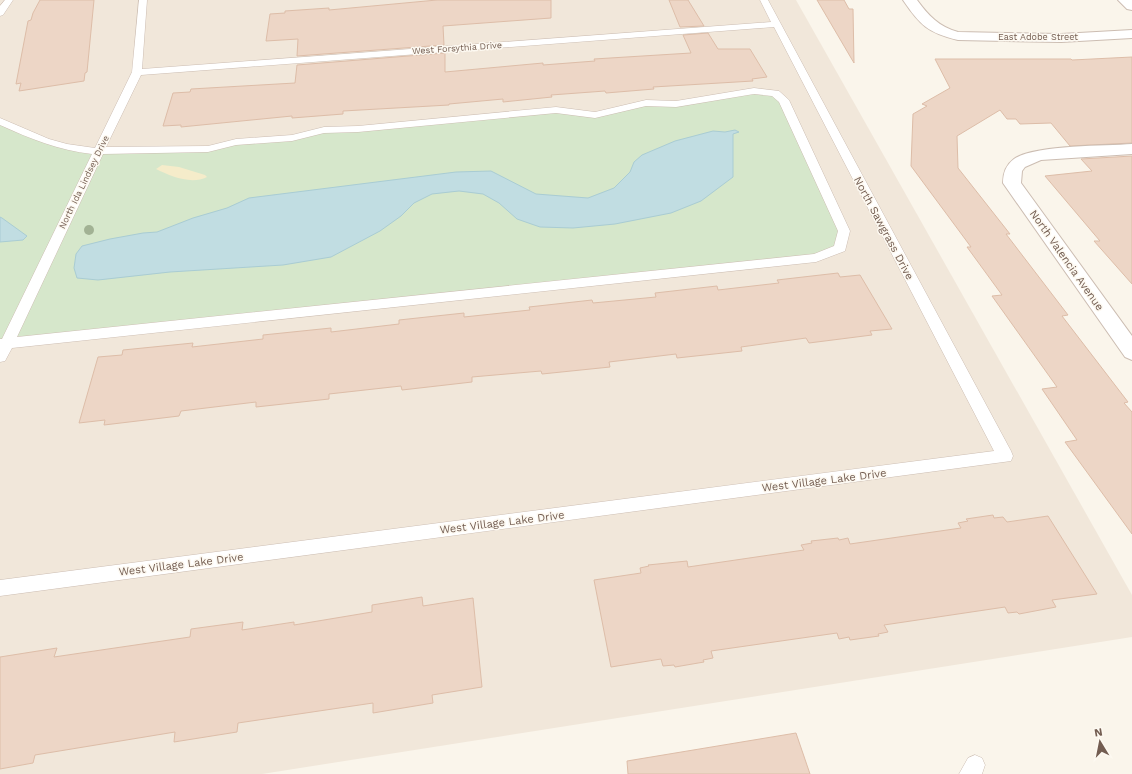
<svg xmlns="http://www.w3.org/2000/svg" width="1132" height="774" font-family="'Work Sans',sans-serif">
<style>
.residential{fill:#f1e7da}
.green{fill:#d6e7cb}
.sand{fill:#f5ecca}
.water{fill:#c1dde2;stroke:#a9ccd3}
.building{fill:#edd6c6;stroke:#ddbda8}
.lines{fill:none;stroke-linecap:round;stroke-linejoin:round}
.lane-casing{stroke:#ccbdb2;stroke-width:1}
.street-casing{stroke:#ccbdb2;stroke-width:2}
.lane{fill:#fff;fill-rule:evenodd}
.street{fill:#fff;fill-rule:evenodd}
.tree{fill:#a2b294}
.labels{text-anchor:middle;stroke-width:3;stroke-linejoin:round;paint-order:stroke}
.far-street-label{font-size:9px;fill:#735d51;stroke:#fdf9f1}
.street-label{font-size:11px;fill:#735d51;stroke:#fdf9f1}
</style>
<rect width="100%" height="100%" fill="#faf5eb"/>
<path class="residential" d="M 0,0 L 796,0 L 1132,595 L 1132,637 L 262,774 L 0,774 Z"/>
<path class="green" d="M 754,91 L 775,93 L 844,231 L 840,248 L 816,258 L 0,340 L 0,121 L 45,141 L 91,151 L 208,149 L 236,142 L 292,138 L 324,130 L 556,110 L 595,115 L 646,103 L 676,104 Z"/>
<path class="sand" d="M 162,165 L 179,167 L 205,175 L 207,177 C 191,185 170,176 156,169 Z"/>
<g class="water">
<path d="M 735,130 L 739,132 L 733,134 L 733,177 L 701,201 L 671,213 L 615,224 L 573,228 L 540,227 L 517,219 L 499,203 L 483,194 L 459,191 L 432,194 L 414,203 L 401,216 L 380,231 L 331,257 L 283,265 L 170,272 L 98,280 L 77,278 L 74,268 L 76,254 L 82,246 L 110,239 L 143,233 L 157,232 L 193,218 L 227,208 L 249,198 L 456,172 L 491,171 L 536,194 L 588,198 L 614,188 L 630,172 L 634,162 L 642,155 L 675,141 L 713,131 L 725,132 Z"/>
<path d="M 0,217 L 2,218 L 27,236 L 23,240 L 0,242 Z"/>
</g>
<g class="building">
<path d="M 40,0 L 94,0 L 87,72 L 85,73 L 84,81 L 19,91 L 21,83 L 16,84 L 28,21 L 31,20 L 33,13 Z"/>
<path d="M 437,0 L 551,0 L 551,18 L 443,26 L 444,45 L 297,56 L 298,39 L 266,41 L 270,14 L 285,13 L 285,11 L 329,8 L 329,10 Z"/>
<path d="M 669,0 L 688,0 L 704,26 L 680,27 Z"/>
<path d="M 817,0 L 844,0 L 849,9 L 853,9 L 854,63 Z"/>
<path d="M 708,33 L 718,49 L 750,49 L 767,77 L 752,79 L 753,81 L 653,87 L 654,89 L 606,93 L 605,91 L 551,95 L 552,97 L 503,102 L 503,99 L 449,104 L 449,105 L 343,111 L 343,114 L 292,118 L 292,116 L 181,127 L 181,125 L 163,126 L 173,93 L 190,92 L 191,89 L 295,83 L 297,65 L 445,53 L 445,72 L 543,63 L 543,65 L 595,61 L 594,59 L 691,53 L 683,35 Z"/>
<path d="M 1132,57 L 1132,143 L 1070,146 L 1051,123 L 1020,124 L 1016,119 L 1007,119 L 1000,110 L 957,136 L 958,168 L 1010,234 L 1006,234 L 1068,315 L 1062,316 L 1128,402 L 1124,403 L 1132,412 L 1132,534 L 1065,442 L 1077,440 L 1042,389 L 1057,387 L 992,296 L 1002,295 L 967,247 L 971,247 L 911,166 L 913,114 L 927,106 L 922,104 L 950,88 L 935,59 L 1071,59 L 1072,60 Z"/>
<path d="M 1132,156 L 1132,284 L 1094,241 L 1100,241 L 1045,176 L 1092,171 L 1081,159 Z"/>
<path d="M 838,273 L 840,277 L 860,275 L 892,329 L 870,331 L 872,335 L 809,343 L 806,338 L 741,347 L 742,351 L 677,358 L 676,354 L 609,362 L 610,367 L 542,374 L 541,371 L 472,377 L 472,382 L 402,390 L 401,386 L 329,394 L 329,399 L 256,407 L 256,402 L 181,411 L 179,416 L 104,425 L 105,420 L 79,423 L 98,357 L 122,355 L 123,350 L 193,343 L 192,347 L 263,339 L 263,335 L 331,328 L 331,332 L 399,324 L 399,320 L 464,313 L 464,317 L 530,310 L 529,307 L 592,300 L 593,303 L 656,297 L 655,293 L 717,286 L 718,290 L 779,283 L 777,280 Z"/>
<path d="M 993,515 L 994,518 L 1003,517 L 1007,522 L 1048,516 L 1097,594 L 1052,600 L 1056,607 L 1019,614 L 1017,612 L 1008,613 L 1005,607 L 884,625 L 888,632 L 878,634 L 879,636 L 850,640 L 849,637 L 839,639 L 837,633 L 711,651 L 713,658 L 703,660 L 704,662 L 675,667 L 674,665 L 663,666 L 661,659 L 611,667 L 594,580 L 641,573 L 640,568 L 649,566 L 648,565 L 687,561 L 688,567 L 804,550 L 801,545 L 812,543 L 811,541 L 838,538 L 839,540 L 848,538 L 850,544 L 961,528 L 958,523 L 968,521 L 966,519 Z"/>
<path d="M 422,597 L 423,606 L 473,598 L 482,687 L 432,695 L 433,703 L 373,713 L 373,703 L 238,723 L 237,732 L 174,742 L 175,732 L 35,755 L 33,763 L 0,769 L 0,657 L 57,648 L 54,657 L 108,649 L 190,637 L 191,629 L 243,622 L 242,630 L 294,622 L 294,625 L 372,612 L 372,605 Z"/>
<path d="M 796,733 L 810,774 L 628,774 L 627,761 Z"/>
</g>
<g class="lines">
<defs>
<g id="lane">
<path d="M 5,0 L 13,0 L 3,15 L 0,16 L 0,6 Z"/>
<path d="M 139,0 L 147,0 L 142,69 L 771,22 L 760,0 L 768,0 L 1011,451 L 1013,456 L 1011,461 L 0,596 L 0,580 L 994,451 L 774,27 L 141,75 L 106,147 L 208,146 L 236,139 L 292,135 L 324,127 L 358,126 L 556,107 L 595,112 L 646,100 L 676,101 L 754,88 L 779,91 L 789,100 L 850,231 L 845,251 L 816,262 L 12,348 L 5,361 L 0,362 L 0,339 L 2,339 L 92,154 C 58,150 31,139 0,125 L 0,118 L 49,139 L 67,144 L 95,148 L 132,72 ZM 754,94 L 772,96 L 779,102 L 838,231 L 834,246 L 814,254 L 17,337 L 103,154 L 208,152 L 236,145 L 292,141 L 324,133 L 358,132 L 556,113 L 595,118 L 646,106 L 676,107 Z"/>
<path d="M 975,755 L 982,758 L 985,765 L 982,774 L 959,774 L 968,758 Z"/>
</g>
<g id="street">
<path d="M 903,0 L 917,0 C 928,15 939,27 958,32 L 1061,34 L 1132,30 L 1132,38 L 1061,42 L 958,40 C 928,33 920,25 903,0 Z"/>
<path d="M 1118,0 L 1132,0 L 1132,10 L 1127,9 Z"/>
<path d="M 1132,144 L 1132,154 L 1041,160 L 1025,167 L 1022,171 L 1021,183 L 1132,336 L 1132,360 L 1125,357 L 1003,183 C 1003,173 1006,165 1014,159 C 1034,145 1105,146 1132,144 Z"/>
</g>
</defs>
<use href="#lane" class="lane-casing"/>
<use href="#street" class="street-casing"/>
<use href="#lane" class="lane"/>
<use href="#street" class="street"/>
</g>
<circle class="tree" cx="89" cy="230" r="5"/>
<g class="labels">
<g class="far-street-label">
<text x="1038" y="40">East Adobe Street</text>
<text transform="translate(457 48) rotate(-4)" y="3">West Forsythia Drive</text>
<text transform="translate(84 182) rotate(-64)" y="3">North Ida Lindsey Drive</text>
</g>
<g class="street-label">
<text transform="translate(884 228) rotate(62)" y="4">North Sawgrass Drive</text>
<text transform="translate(1067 260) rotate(55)" y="4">North Valencia Avenue</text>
<text transform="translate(824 480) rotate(-7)" y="4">West Village Lake Drive</text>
<text transform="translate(502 522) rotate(-7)" y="4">West Village Lake Drive</text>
<text transform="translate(181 564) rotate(-7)" y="4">West Village Lake Drive</text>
</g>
</g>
<g transform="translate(1100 742) rotate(350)" stroke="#fdf9f1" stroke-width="3" paint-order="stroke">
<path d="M0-3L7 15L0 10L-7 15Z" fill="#735d51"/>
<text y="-6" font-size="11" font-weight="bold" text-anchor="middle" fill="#735d51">N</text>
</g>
</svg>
